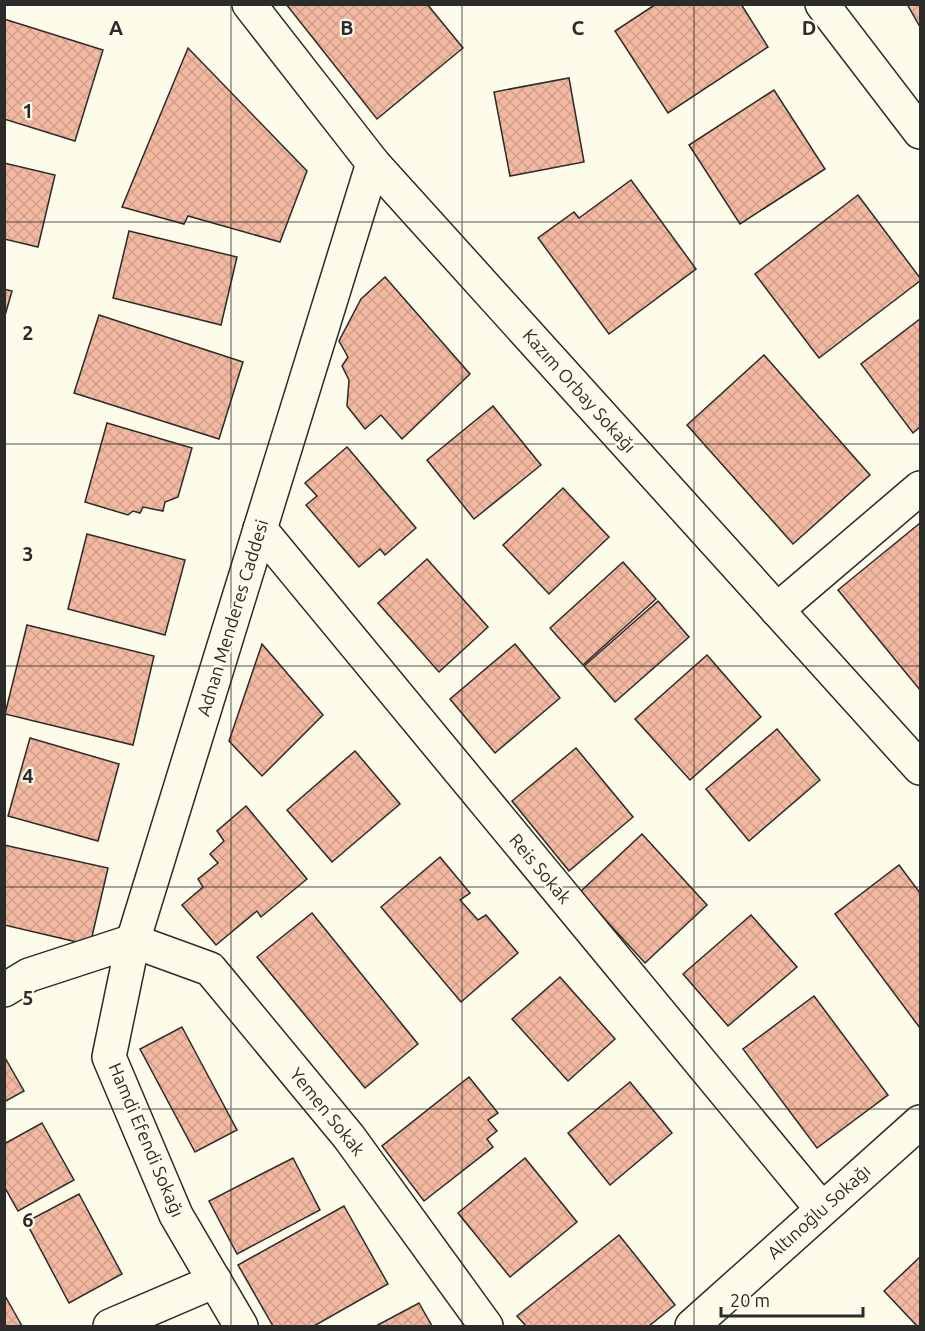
<svg xmlns="http://www.w3.org/2000/svg" width="925" height="1331" font-family="Ubuntu,sans-serif">
<style>
.building{fill:url(#building-cross-hatch);stroke:#2b2b2b;stroke-width:1.5}
.lines{fill:none;stroke-linecap:round;stroke-linejoin:round}
.minor-casing{stroke:#2b2b2b;stroke-width:36}
.minor{stroke:#fdfbea;stroke-width:33}
.grid{fill:none;stroke:#2b2b2b;stroke-width:1.5;stroke-opacity:0.55}
.labels{text-anchor:middle;stroke-width:4.5;stroke-linejoin:round;paint-order:stroke}
.street-label{font-size:18px;fill:#2b2b2b;stroke:#fdfbea}
.grid-label{font-size:20px;text-anchor:middle;font-weight:bold;fill:#2b2b2b;stroke:#fdfbea;stroke-width:4.5;stroke-linejoin:round;paint-order:stroke}
</style>
<defs>
<pattern id="building-cross-hatch" width="8" height="8" patternUnits="userSpaceOnUse" patternTransform="scale(1.5)"><rect width="8" height="8" fill="#f2b8a0"/><path d="M0 0l8 8M0 8l8-8" fill="none" stroke="#d09e8a"/></pattern>
</defs>
<rect width="100%" height="100%" fill="#fdfbea"/>
<g class="building">
<path d="M 286,4 L 427,4 L 463,48 L 377,119 Z"/>
<path d="M 656,4 L 741,4 L 768,47 L 668,113 L 615,31 Z"/>
<path d="M 907,4 L 920,4 L 920,27 Z"/>
<path d="M 4,19 L 103,50 L 75,141 L 4,119 Z"/>
<path d="M 188,48 L 307,171 L 280,242 L 188,216 L 184,224 L 122,207 Z"/>
<path d="M 569,78 L 584,162 L 510,176 L 494,92 Z"/>
<path d="M 774,90 L 825,169 L 740,224 L 689,145 Z"/>
<path d="M 4,163 L 55,175 L 38,247 L 4,239 Z"/>
<path d="M 631,180 L 696,269 L 609,334 L 538,238 L 574,212 L 579,218 Z"/>
<path d="M 858,195 L 920,278 L 920,281 L 819,358 L 755,274 Z"/>
<path d="M 129,231 L 237,257 L 221,325 L 113,298 Z"/>
<path d="M 385,277 L 470,374 L 402,439 L 381,415 L 365,429 L 347,406 L 349,380 L 342,366 L 348,357 L 339,341 L 361,299 Z"/>
<path d="M 4,289 L 12,291 L 4,319 Z"/>
<path d="M 99,315 L 243,362 L 219,439 L 74,393 Z"/>
<path d="M 920,319 L 920,427 L 913,433 L 861,364 Z"/>
<path d="M 764,355 L 870,475 L 793,544 L 687,425 Z"/>
<path d="M 493,406 L 541,465 L 474,519 L 427,460 Z"/>
<path d="M 107,423 L 192,448 L 178,497 L 165,502 L 163,511 L 143,507 L 140,513 L 133,511 L 128,515 L 85,502 Z"/>
<path d="M 347,447 L 416,528 L 385,555 L 380,549 L 359,567 L 306,505 L 317,496 L 305,483 Z"/>
<path d="M 563,488 L 609,537 L 549,594 L 503,545 Z"/>
<path d="M 920,523 L 920,690 L 838,590 Z"/>
<path d="M 87,534 L 185,560 L 165,635 L 68,609 Z"/>
<path d="M 427,559 L 488,627 L 439,672 L 378,603 Z"/>
<path d="M 623,562 L 656,599 L 583,665 L 550,628 Z"/>
<path d="M 658,601 L 689,637 L 615,702 L 584,666 Z"/>
<path d="M 27,625 L 154,656 L 133,745 L 5,714 Z"/>
<path d="M 262,644 L 323,715 L 262,776 L 229,741 Z"/>
<path d="M 515,644 L 560,698 L 495,753 L 450,699 Z"/>
<path d="M 707,655 L 761,717 L 690,780 L 635,719 Z"/>
<path d="M 777,729 L 820,780 L 749,841 L 706,789 Z"/>
<path d="M 30,738 L 119,764 L 98,841 L 8,816 Z"/>
<path d="M 576,748 L 633,817 L 569,871 L 512,801 Z"/>
<path d="M 355,751 L 400,804 L 332,862 L 287,810 Z"/>
<path d="M 246,806 L 307,879 L 261,917 L 257,911 L 216,945 L 182,905 L 203,887 L 198,879 L 218,863 L 210,854 L 224,841 L 217,831 Z"/>
<path d="M 642,834 L 707,905 L 645,963 L 580,892 Z"/>
<path d="M 4,845 L 108,868 L 90,945 L 4,925 Z"/>
<path d="M 440,857 L 470,893 L 460,900 L 478,920 L 486,915 L 518,953 L 461,1002 L 381,907 Z"/>
<path d="M 899,865 L 920,893 L 920,1028 L 835,914 Z"/>
<path d="M 312,913 L 418,1044 L 365,1088 L 257,957 Z"/>
<path d="M 751,915 L 797,967 L 728,1026 L 683,974 Z"/>
<path d="M 560,977 L 615,1039 L 568,1081 L 512,1019 Z"/>
<path d="M 814,996 L 888,1095 L 817,1148 L 743,1049 Z"/>
<path d="M 182,1027 L 237,1130 L 195,1152 L 140,1049 Z"/>
<path d="M 4,1056 L 24,1091 L 4,1102 Z"/>
<path d="M 469,1077 L 498,1113 L 488,1120 L 497,1131 L 487,1139 L 493,1147 L 424,1201 L 382,1146 Z"/>
<path d="M 630,1082 L 672,1133 L 610,1185 L 568,1133 Z"/>
<path d="M 42,1123 L 74,1180 L 18,1211 L 4,1186 L 4,1144 Z"/>
<path d="M 293,1158 L 320,1210 L 237,1254 L 209,1201 Z"/>
<path d="M 525,1158 L 577,1222 L 510,1277 L 458,1213 Z"/>
<path d="M 79,1194 L 122,1274 L 69,1303 L 26,1222 Z"/>
<path d="M 344,1206 L 388,1284 L 314,1326 L 273,1326 L 238,1265 Z"/>
<path d="M 619,1235 L 675,1305 L 649,1326 L 526,1326 L 517,1316 Z"/>
<path d="M 920,1257 L 920,1326 L 917,1326 L 884,1291 Z"/>
<path d="M 4,1294 L 22,1326 L 4,1326 Z"/>
<path d="M 419,1303 L 432,1326 L 376,1326 Z"/>
</g>
<g class="lines">
<defs>
<g id="minor">
<path d="M 249,4 L 373,163 L 920,768"/>
<path d="M 822,4 L 920,132"/>
<path d="M 260,529 L 821,1208"/>
<path d="M 777,610 L 920,488"/>
<path d="M 133,941 L 210,969 L 349,1137 L 486,1326"/>
<path d="M 4,990 L 29,975 L 133,941"/>
<path d="M 110,1326 L 215,1281"/>
<path d="M 241,1326 L 176,1215 L 109,1057 L 133,941 L 373,163"/>
<path d="M 692,1326 L 920,1122"/>
</g>
</defs>
<use href="#minor" class="minor-casing"/>
<use href="#minor" class="minor"/>
</g>
<path class="grid" d="M 231,4 L 231,1326M 462,4 L 462,1326M 694,4 L 694,1326M 4,222 L 920,222M 4,444 L 920,444M 4,666 L 920,666M 4,887 L 920,887M 4,1109 L 920,1109"/>
<g class="labels">
<g class="street-label">
<text transform="translate(579 391) rotate(48)" y="6">Kazım Orbay Sokağı</text>
<text transform="translate(233 618) rotate(-73)" y="6">Adnan Menderes Caddesi</text>
<text transform="translate(540 869) rotate(50)" y="6">Reis Sokak</text>
<text transform="translate(327 1112) rotate(51)" y="6">Yemen Sokak</text>
<text transform="translate(146 1140) rotate(67)" y="6">Hamdi Efendi Sokağı</text>
<text transform="translate(819 1212) rotate(-42)" y="6">Altınoğlu Sokağı</text>
</g>
</g>
<g class="grid-label">
<text x="116" y="35">A</text>
<text x="347" y="35">B</text>
<text x="578" y="35">C</text>
<text x="809" y="35">D</text>
<text x="28" y="118">1</text>
<text x="28" y="340">2</text>
<text x="28" y="561">3</text>
<text x="28" y="783">4</text>
<text x="28" y="1005">5</text>
<text x="28" y="1227">6</text>
</g>
<rect width="925" height="1331" fill="none" stroke="#2b2b2b" stroke-width="12"/>
<path d="M721 1307v9h142v-9" fill="none" stroke="#2b2b2b" stroke-width="3"/>
<text x="730" y="1307" font-size="18" fill="#2b2b2b" stroke="#fdfbea" stroke-width="4.5" paint-order="stroke">20 m</text>
</svg>
